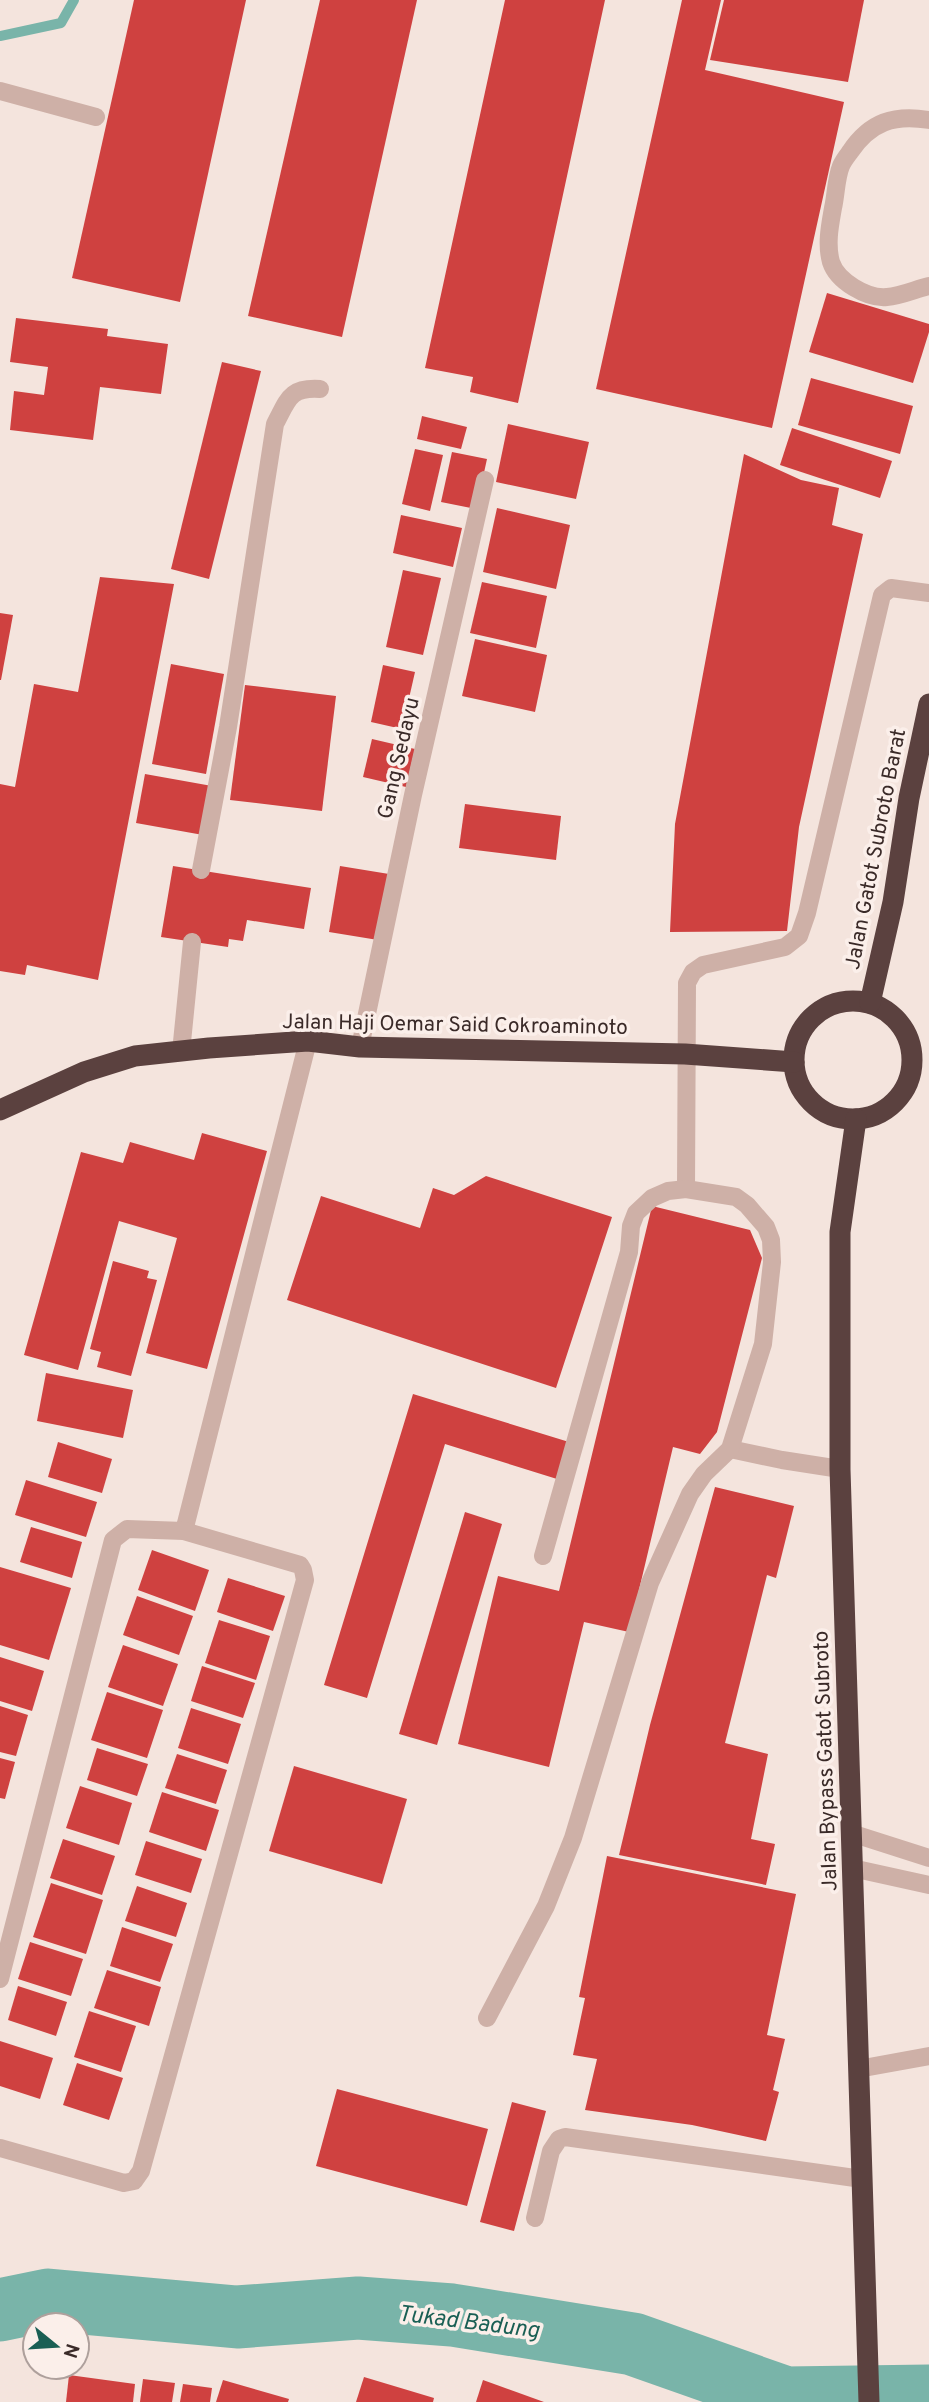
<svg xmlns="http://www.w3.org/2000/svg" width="929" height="2402" font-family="Overpass,sans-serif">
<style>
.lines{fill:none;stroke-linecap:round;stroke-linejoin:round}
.stream{stroke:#79b4a9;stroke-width:10}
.river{stroke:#79b4a9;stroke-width:63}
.building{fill:#cf4140}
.lane{stroke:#ceb0a7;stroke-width:18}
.street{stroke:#ceb0a7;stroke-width:18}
.highway{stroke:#5b413f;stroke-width:21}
.labels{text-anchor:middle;stroke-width:7;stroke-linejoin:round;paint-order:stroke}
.street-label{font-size:21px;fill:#3a2a28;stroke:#fbefea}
.water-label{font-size:23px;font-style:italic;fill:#1a5f54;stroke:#fbefea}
</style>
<rect width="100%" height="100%" fill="#f4e4dd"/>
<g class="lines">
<path class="stream" d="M 0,36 L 61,23 L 74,0"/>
<path class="river" d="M 0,2310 L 48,2300 L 237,2317 L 358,2308 L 452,2315 L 633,2344 L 786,2398 L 929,2396"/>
</g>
<g class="building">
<path d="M 134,0 L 246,0 L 180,302 L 72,278 Z"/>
<path d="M 320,0 L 417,0 L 342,337 L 248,316 Z"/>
<path d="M 505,0 L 605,0 L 518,403 L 470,392 L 473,377 L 425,368 Z"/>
<path d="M 682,0 L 721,0 L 705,70 L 844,102 L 772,428 L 596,389 Z"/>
<path d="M 724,0 L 864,0 L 848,82 L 710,60 Z"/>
<path d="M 827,293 L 929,324 L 929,332 L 913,383 L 809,352 Z"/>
<path d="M 16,318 L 108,329 L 107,336 L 168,344 L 161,394 L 100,387 L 93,440 L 10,430 L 14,391 L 44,395 L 48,367 L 10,362 Z"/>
<path d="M 222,362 L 261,371 L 209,579 L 171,569 Z"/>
<path d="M 811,378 L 913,406 L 900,454 L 798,425 Z"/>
<path d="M 422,416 L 467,427 L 461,449 L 417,439 Z"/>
<path d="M 508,424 L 589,442 L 576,499 L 496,482 Z"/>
<path d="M 792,428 L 892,461 L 880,498 L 780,465 Z"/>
<path d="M 415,449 L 443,455 L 430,511 L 402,504 Z"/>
<path d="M 452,452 L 487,459 L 476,509 L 441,502 Z"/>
<path d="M 744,454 L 801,480 L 839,488 L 832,525 L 863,534 L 799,827 L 787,931 L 670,932 L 675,824 Z"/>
<path d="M 497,508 L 570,525 L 556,589 L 483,572 Z"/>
<path d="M 401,515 L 462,528 L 453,567 L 393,553 Z"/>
<path d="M 403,570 L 441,578 L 423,655 L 386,647 Z"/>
<path d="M 100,577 L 174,584 L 98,980 L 27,965 L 25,975 L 0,971 L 0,784 L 15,787 L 34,684 L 78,692 Z"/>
<path d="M 482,582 L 547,596 L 536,648 L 470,633 Z"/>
<path d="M 0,613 L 13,615 L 1,680 L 0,680 Z"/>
<path d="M 475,639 L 547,655 L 535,712 L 462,696 Z"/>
<path d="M 171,664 L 224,674 L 206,774 L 152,764 Z"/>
<path d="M 383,665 L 415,672 L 402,729 L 371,722 Z"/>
<path d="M 245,685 L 336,696 L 322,811 L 230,800 Z"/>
<path d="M 372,739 L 415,749 L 406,787 L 363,777 Z"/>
<path d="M 145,774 L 212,786 L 203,835 L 136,823 Z"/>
<path d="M 465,804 L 561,816 L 556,860 L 459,848 Z"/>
<path d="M 173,866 L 311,888 L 304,929 L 247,920 L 243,941 L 229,939 L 228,947 L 161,937 Z"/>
<path d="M 340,866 L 389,874 L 378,940 L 329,932 Z"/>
<path d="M 202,1133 L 267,1151 L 207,1369 L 146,1353 L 177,1238 L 119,1221 L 78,1370 L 24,1355 L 81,1152 L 123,1163 L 130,1142 L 194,1160 Z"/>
<path d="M 486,1176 L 612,1217 L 556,1388 L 287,1300 L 321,1196 L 420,1228 L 433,1188 L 454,1195 Z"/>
<path d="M 652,1206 L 750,1230 L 762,1258 L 717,1432 L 700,1454 L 673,1447 L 629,1632 L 584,1622 L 549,1767 L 458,1744 L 498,1576 L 559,1591 Z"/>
<path d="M 113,1261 L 149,1271 L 147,1278 L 157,1280 L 131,1376 L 97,1367 L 101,1352 L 90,1349 Z"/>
<path d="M 46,1373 L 133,1390 L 123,1438 L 37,1421 Z"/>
<path d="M 413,1394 L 569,1442 L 557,1479 L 445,1444 L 367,1698 L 324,1685 Z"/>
<path d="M 58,1442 L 112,1459 L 102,1493 L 48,1477 Z"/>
<path d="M 26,1480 L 97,1502 L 86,1537 L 15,1515 Z"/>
<path d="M 715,1487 L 794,1506 L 776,1578 L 767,1575 L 725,1743 L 768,1754 L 751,1839 L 775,1844 L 766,1885 L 619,1855 L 650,1725 Z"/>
<path d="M 465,1512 L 502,1524 L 437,1745 L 399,1734 Z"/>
<path d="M 31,1527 L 82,1542 L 72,1578 L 20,1562 Z"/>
<path d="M 152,1550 L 209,1570 L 195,1611 L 138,1590 Z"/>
<path d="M 0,1567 L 71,1588 L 49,1660 L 0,1645 Z"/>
<path d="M 228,1578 L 285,1596 L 273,1631 L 217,1612 Z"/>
<path d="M 137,1596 L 193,1616 L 179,1655 L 123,1635 Z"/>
<path d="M 219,1620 L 270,1636 L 256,1680 L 205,1663 Z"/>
<path d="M 123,1645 L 178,1664 L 163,1706 L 108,1687 Z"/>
<path d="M 0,1657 L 44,1671 L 32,1711 L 0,1701 Z"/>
<path d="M 202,1666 L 255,1683 L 243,1718 L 191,1701 Z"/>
<path d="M 107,1692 L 163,1710 L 147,1758 L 91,1740 Z"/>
<path d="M 0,1706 L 28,1715 L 16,1756 L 0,1752 Z"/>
<path d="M 191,1708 L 241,1724 L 228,1764 L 178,1748 Z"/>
<path d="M 97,1748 L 148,1764 L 137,1796 L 87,1780 Z"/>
<path d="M 177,1754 L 227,1770 L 216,1804 L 165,1788 Z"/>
<path d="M 0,1758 L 15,1762 L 5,1799 L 0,1798 Z"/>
<path d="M 294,1766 L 407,1799 L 382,1884 L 269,1851 Z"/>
<path d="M 80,1786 L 132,1803 L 119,1845 L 66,1828 Z"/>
<path d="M 162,1792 L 219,1810 L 206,1851 L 149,1832 Z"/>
<path d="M 63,1839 L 115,1856 L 102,1895 L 50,1878 Z"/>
<path d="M 146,1841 L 202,1859 L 191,1893 L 135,1875 Z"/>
<path d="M 607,1856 L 796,1894 L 767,2035 L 785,2039 L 773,2090 L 779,2092 L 766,2141 L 692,2125 L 585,2110 L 597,2059 L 573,2055 L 585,1998 L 579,1997 Z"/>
<path d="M 51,1883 L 103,1900 L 86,1954 L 33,1937 Z"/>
<path d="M 137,1886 L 187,1903 L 176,1937 L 125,1921 Z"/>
<path d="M 122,1927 L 173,1944 L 160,1982 L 110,1966 Z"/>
<path d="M 30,1942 L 83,1959 L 71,1996 L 18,1979 Z"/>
<path d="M 107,1970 L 161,1987 L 149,2026 L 94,2008 Z"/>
<path d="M 18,1986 L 67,2002 L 56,2036 L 8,2020 Z"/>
<path d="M 89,2011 L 136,2026 L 121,2072 L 74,2057 Z"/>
<path d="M 0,2041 L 53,2058 L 40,2099 L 0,2086 Z"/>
<path d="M 77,2063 L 123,2078 L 109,2120 L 63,2105 Z"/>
<path d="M 337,2089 L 488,2129 L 467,2206 L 316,2166 Z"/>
<path d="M 512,2102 L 546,2111 L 514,2231 L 480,2222 Z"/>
<path d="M 69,2375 L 135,2384 L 133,2402 L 66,2402 Z"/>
<path d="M 364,2377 L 434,2398 L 433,2402 L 356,2402 Z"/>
<path d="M 143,2379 L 175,2383 L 172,2402 L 140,2402 Z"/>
<path d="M 223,2380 L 289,2399 L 288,2402 L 216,2402 Z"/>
<path d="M 483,2380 L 544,2402 L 476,2402 Z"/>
<path d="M 183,2384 L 212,2388 L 210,2402 L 180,2402 Z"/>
</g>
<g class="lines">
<g class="lane">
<path d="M 0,91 L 96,117"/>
<path d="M 929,120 C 894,114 870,122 850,152 C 847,156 843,161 841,166 C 836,178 836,195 833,208 C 830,225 826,244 831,262 C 837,281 867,299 887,297 C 901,296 916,289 929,286"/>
<path d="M 201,870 L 228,727 L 275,424 C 288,400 289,387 320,389"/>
<path d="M 181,1052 L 192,942"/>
<path d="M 686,1189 L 687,983 L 693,972 L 703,965 L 785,947 L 799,936 L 807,913 L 882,595 L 891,588 L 929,593"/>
<path d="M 730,1449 L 782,1460 L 840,1469"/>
<path d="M 852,1868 L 929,1885"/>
<path d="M 487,2018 L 546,1906 L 573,1838 L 650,1583 L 690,1494 L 704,1474 L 730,1449 L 763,1344 L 772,1262 L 771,1240 L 766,1227 L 747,1205 L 736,1197 L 686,1189 L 668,1191 L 652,1198 L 636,1213 L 631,1226 L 629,1252 L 543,1556"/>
<path d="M 858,2069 L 929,2056"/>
</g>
<g class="street">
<path d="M 360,1047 L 413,795 L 485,480"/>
<path d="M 184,1531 L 308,1041"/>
<path d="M 851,1833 L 929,1858"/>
<path d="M 0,1979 L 113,1540 L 127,1529 L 184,1531 L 300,1565 L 303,1570 L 305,1580 L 141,2171 L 134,2181 L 124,2183 L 0,2148"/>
<path d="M 535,2218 L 551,2151 L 559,2139 L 565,2137 L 862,2179"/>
</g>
<g class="highway">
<circle cx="853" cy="1060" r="59"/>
<path d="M 870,1003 L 893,902 L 909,798 L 929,704"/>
<path d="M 0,1110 L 84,1072 L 135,1056 L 209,1048 L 308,1041 L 360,1047 L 685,1054 L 794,1062"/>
<path d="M 856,1119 L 840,1232 L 840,1469 L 869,2402"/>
</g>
</g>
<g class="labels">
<g class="street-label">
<text transform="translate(398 758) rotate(-77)" y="7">Gang Sedayu</text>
<text transform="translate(875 849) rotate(-79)" y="7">Jalan Gatot Subroto Barat</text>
<text transform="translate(455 1024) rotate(1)" y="7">Jalan Haji Oemar Said Cokroaminoto</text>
<text transform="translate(825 1761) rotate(-92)" y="7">Jalan Bypass Gatot Subroto</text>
</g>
<g class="water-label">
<text transform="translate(469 2321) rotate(7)" y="8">Tukad Badung</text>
</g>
</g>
<g transform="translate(56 2346) rotate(108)"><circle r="33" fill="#fbefea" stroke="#aea09c" stroke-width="2"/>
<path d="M0-5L12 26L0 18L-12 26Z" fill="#1a5f54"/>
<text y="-10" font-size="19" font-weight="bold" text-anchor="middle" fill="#3a2a28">N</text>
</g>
</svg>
